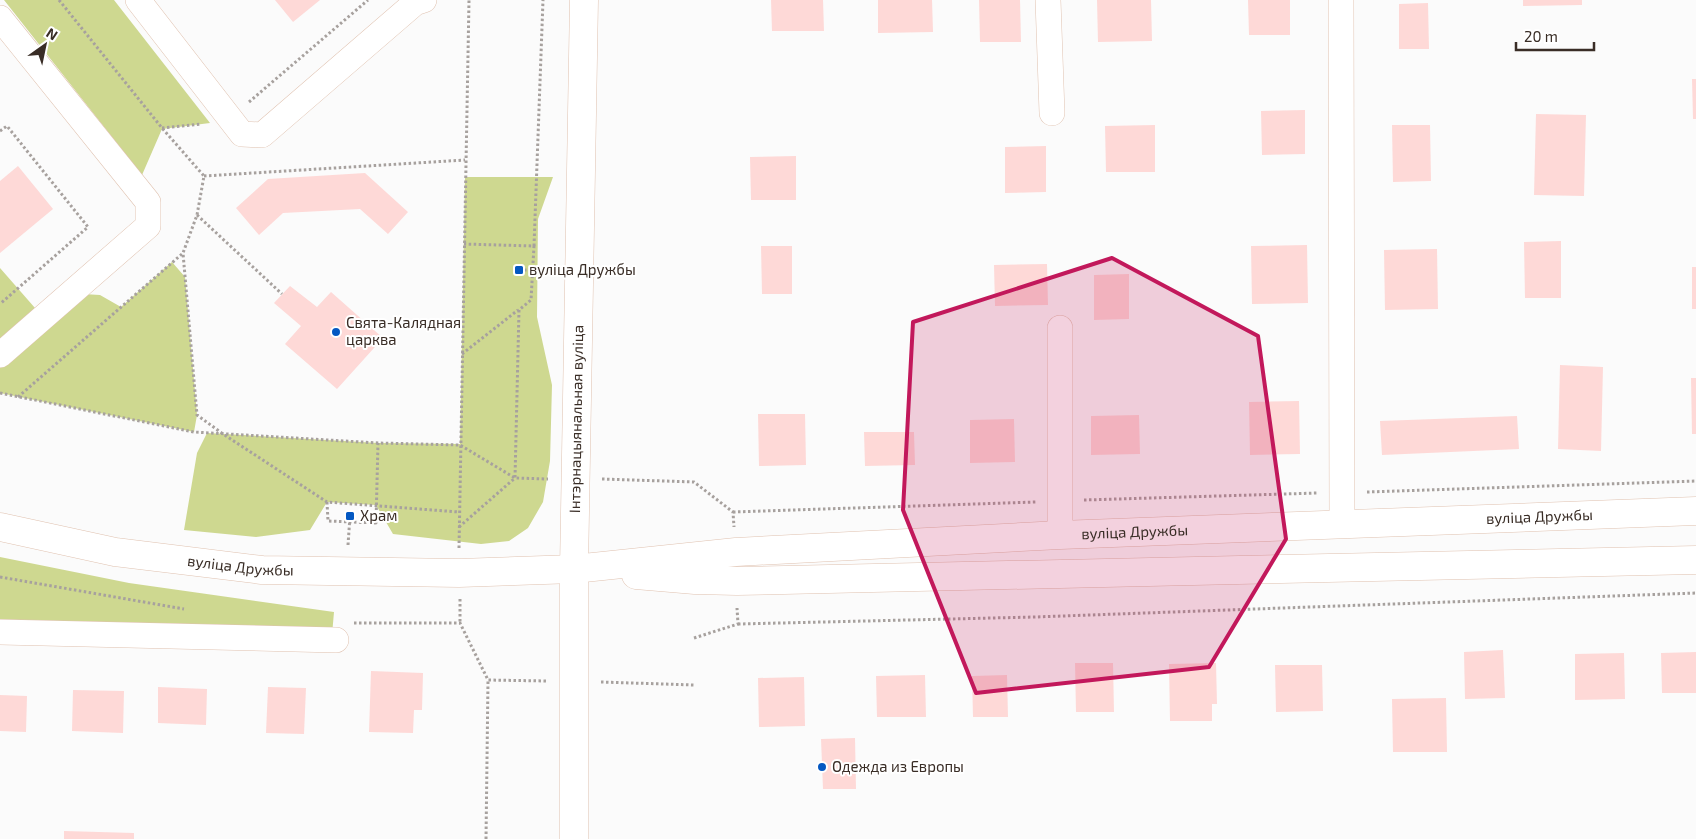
<svg xmlns="http://www.w3.org/2000/svg" width="1696" height="839" font-family="'Exo 2',sans-serif">
<style>
.green{fill:#ced890}
.building{fill:#fed9d7}
.lines{fill:none;stroke-linecap:round;stroke-linejoin:round}
.minor-casing{stroke:#e0c2b0;stroke-width:26}
.major-casing{stroke:#e0c2b0;stroke-width:29}
.path{stroke:#a7a19e;stroke-width:3;stroke-dasharray:2.5 2.5;stroke-linecap:butt}
.minor{stroke:#fff;stroke-width:25}
.major{stroke:#fff;stroke-width:28}
.marked{fill:#c2185b;fill-opacity:0.2;stroke:#c2185b;stroke-width:4;stroke-linejoin:round}
.poi-dot{fill:#0458c2;stroke:#fff;stroke-width:2}
.labels{text-anchor:middle;stroke-width:4;stroke-linejoin:round;paint-order:stroke}
.poi-label{font-size:15px;fill:#392d26;stroke:#fff;text-anchor:start}
.street-label{font-size:15px;fill:#392d26;stroke:#fff}
</style>
<rect width="100%" height="100%" fill="#fbfbfb"/>
<g class="green">
<path d="M 4,0 L 114,0 L 210,123 L 162,129 L 142,175 Z"/>
<path d="M 465,177 L 553,177 L 538,219 L 537,317 L 552,385 L 550,461 L 543,502 L 528,528 L 509,541 L 481,544 L 393,534 L 376,505 L 327,502 L 310,530 L 256,537 L 184,530 L 197,453 L 207,433 L 378,443 L 460,444 Z"/>
<path d="M 172,262 L 185,277 L 197,415 L 194,432 L 0,393 L 0,268 L 49,324 L 83,294 L 100,295 L 121,307 Z"/>
<path d="M 0,557 L 129,583 L 334,612 L 332,635 L 0,621 Z"/>
</g>
<g class="building">
<path d="M 275,0 L 320,0 L 293,22 Z"/>
<path d="M 771,0 L 823,0 L 824,31 L 772,31 Z"/>
<path d="M 878,0 L 932,0 L 933,32 L 878,33 Z"/>
<path d="M 979,0 L 1020,0 L 1021,42 L 980,42 Z"/>
<path d="M 1097,0 L 1151,0 L 1152,41 L 1098,42 Z"/>
<path d="M 1248,0 L 1290,0 L 1290,35 L 1249,35 Z"/>
<path d="M 1523,0 L 1582,0 L 1582,5 L 1523,6 Z"/>
<path d="M 1428,3 L 1429,49 L 1399,49 L 1399,4 Z"/>
<path d="M 1692,79 L 1696,79 L 1696,119 L 1693,119 Z"/>
<path d="M 1305,110 L 1305,154 L 1262,155 L 1261,111 Z"/>
<path d="M 1536,114 L 1586,115 L 1584,196 L 1534,195 Z"/>
<path d="M 1155,125 L 1155,172 L 1106,172 L 1105,126 Z"/>
<path d="M 1392,125 L 1430,125 L 1431,181 L 1393,182 Z"/>
<path d="M 1046,146 L 1046,192 L 1005,193 L 1005,147 Z"/>
<path d="M 796,156 L 796,200 L 751,200 L 750,157 Z"/>
<path d="M 18,166 L 53,209 L 0,253 L 0,181 Z"/>
<path d="M 365,173 L 408,212 L 388,234 L 360,209 L 283,213 L 259,235 L 236,208 L 268,179 Z"/>
<path d="M 1561,241 L 1561,298 L 1525,298 L 1524,242 Z"/>
<path d="M 1307,245 L 1308,303 L 1252,304 L 1251,246 Z"/>
<path d="M 761,246 L 792,246 L 792,294 L 762,294 Z"/>
<path d="M 1437,249 L 1438,309 L 1385,310 L 1384,250 Z"/>
<path d="M 1047,264 L 1048,305 L 995,306 L 994,265 Z"/>
<rect x="1692" y="267" width="4" height="42"/>
<path d="M 1129,274 L 1129,319 L 1094,320 L 1094,275 Z"/>
<path d="M 290,286 L 317,307 L 331,292 L 383,338 L 337,389 L 285,344 L 301,326 L 274,303 Z"/>
<path d="M 1560,365 L 1603,367 L 1601,451 L 1558,449 Z"/>
<path d="M 1691,378 L 1696,378 L 1696,434 L 1692,434 Z"/>
<path d="M 1299,401 L 1300,454 L 1250,455 L 1249,402 Z"/>
<path d="M 758,414 L 805,414 L 806,465 L 759,466 Z"/>
<path d="M 1139,415 L 1140,454 L 1091,455 L 1091,416 Z"/>
<path d="M 1517,416 L 1519,449 L 1382,455 L 1380,421 Z"/>
<path d="M 1014,419 L 1015,462 L 970,463 L 970,420 Z"/>
<path d="M 864,432 L 914,432 L 915,465 L 865,466 Z"/>
<path d="M 1503,650 L 1505,698 L 1465,699 L 1464,652 Z"/>
<path d="M 1696,652 L 1696,693 L 1662,693 L 1661,653 Z"/>
<path d="M 1624,653 L 1625,699 L 1575,700 L 1575,654 Z"/>
<path d="M 1075,663 L 1113,663 L 1114,712 L 1076,712 Z"/>
<path d="M 1216,663 L 1217,704 L 1212,704 L 1212,721 L 1170,721 L 1169,664 Z"/>
<path d="M 1275,665 L 1322,665 L 1323,711 L 1276,712 Z"/>
<path d="M 371,671 L 423,673 L 422,710 L 414,710 L 413,733 L 369,732 Z"/>
<path d="M 925,675 L 926,717 L 877,717 L 876,676 Z"/>
<path d="M 1007,675 L 1008,717 L 973,717 L 972,676 Z"/>
<path d="M 804,677 L 805,726 L 759,727 L 758,678 Z"/>
<path d="M 158,687 L 207,689 L 206,725 L 158,723 Z"/>
<path d="M 268,687 L 306,688 L 304,734 L 266,733 Z"/>
<path d="M 73,690 L 124,691 L 123,733 L 72,731 Z"/>
<path d="M 0,695 L 27,696 L 26,732 L 0,731 Z"/>
<path d="M 1446,698 L 1447,752 L 1393,752 L 1392,699 Z"/>
<path d="M 855,738 L 856,789 L 823,789 L 821,739 Z"/>
<path d="M 64,831 L 134,833 L 134,839 L 64,839 Z"/>
</g>
<g class="lines">
<defs>
<g id="minor">
<path d="M 138,0 L 242,134 L 262,135 L 415,3 L 424,0"/>
<path d="M 1048,0 L 1052,113"/>
<path d="M 1341,0 L 1342,524"/>
<path d="M 0,18 L 148,202 L 148,226 L 0,355"/>
<path d="M 1060,328 L 1060,535"/>
<path d="M 0,632 L 336,640"/>
</g>
<g id="major">
<path id="s1" d="M 0,527 L 115,552 L 262,570 L 459,573 L 574,569 L 736,552 L 1060,535 L 1696,511"/>
<path d="M 636,575 L 695,580 L 737,581 L 1696,560"/>
<path id="s2" d="M 574,839 L 574,569 L 584,0"/>
</g>
</defs>
<use href="#minor" class="minor-casing"/>
<use href="#major" class="major-casing"/>
<g class="path">
<path d="M 59,0 L 162,128 L 204,176 L 197,215 L 183,253 L 197,415 L 223,434 L 327,502 L 459,512"/>
<path d="M 249,102 L 368,0"/>
<path d="M 162,128 L 201,124"/>
<path d="M 0,131 L 7,126 L 88,227 L 0,304"/>
<path d="M 204,176 L 465,160"/>
<path d="M 197,215 L 282,294"/>
<path d="M 534,246 L 543,0"/>
<path d="M 519,270 L 553,270"/>
<path d="M 462,354 L 518,310"/>
<path d="M 0,393 L 194,432 L 378,443 L 460,445 L 515,478 L 548,479"/>
<path d="M 18,397 L 182,254"/>
<path d="M 602,479 L 694,482 L 733,512 L 734,527"/>
<path d="M 1367,492 L 1696,481"/>
<path d="M 1084,500 L 1318,493"/>
<path d="M 327,502 L 328,521 L 376,523 L 378,443"/>
<path d="M 733,512 L 1036,502"/>
<path d="M 459,527 L 515,478 L 519,310 L 531,300 L 534,246 L 464,244"/>
<path d="M 348,545 L 350,516"/>
<path d="M 459,548 L 469,0"/>
<path d="M 0,577 L 184,609"/>
<path d="M 460,599 L 460,623"/>
<path d="M 354,623 L 460,623 L 488,680 L 547,681"/>
<path d="M 738,624 L 1035,617 L 1696,593"/>
<path d="M 694,638 L 738,624 L 737,608"/>
<path d="M 601,682 L 694,685"/>
<path d="M 486,839 L 488,680"/>
</g>
<use href="#minor" class="minor"/>
<use href="#major" class="major"/>
</g>
<path class="marked" d="M 1112,258 L 1258,336 L 1286,539 L 1209,667 L 976,693 L 903,510 L 913,322 Z"/>
<g class="poi-dot">
<rect x="514" y="265" width="10" height="10" rx="2.5"/>
<circle cx="336" cy="332" r="5"/>
<rect x="345" y="511" width="10" height="10" rx="2.5"/>
<circle cx="822" cy="767" r="5"/>
</g>
<g class="labels">
<g class="poi-label">
<text x="529" y="275">вуліца Дружбы</text>
<text x="346" y="328">Свята-Калядная<tspan x="346" dy="17">царква</tspan></text>
<text x="360" y="521">Храм</text>
<text x="832" y="772">Одежда из Европы</text>
</g>
<g class="street-label">
<text dy="5" stroke="none"><textPath href="#s2" startOffset="420">Інтэрнацыянальная вуліца</textPath></text>
<text dy="5" stroke="none"><textPath href="#s1" startOffset="1545">вуліца Дружбы</textPath></text>
<text dy="5" stroke="none"><textPath href="#s1" startOffset="1140">вуліца Дружбы</textPath></text>
<text dy="5" stroke="none"><textPath href="#s1" startOffset="244">вуліца Дружбы</textPath></text>
</g>
</g>
<g transform="translate(45 45) rotate(33)" stroke="#ffffff" stroke-width="4" paint-order="stroke">
<path d="M0-4L9 19L0 12L-9 19Z" fill="#392d26"/>
<text y="-8" font-size="14" font-weight="bold" text-anchor="middle" fill="#392d26">N</text>
</g>
<path d="M1516 42v8h78v-8" fill="none" stroke="#392d26" stroke-width="2.5"/>
<text x="1524" y="42" font-size="15" fill="#392d26" stroke="#ffffff" stroke-width="4" paint-order="stroke">20 m</text>
</svg>
